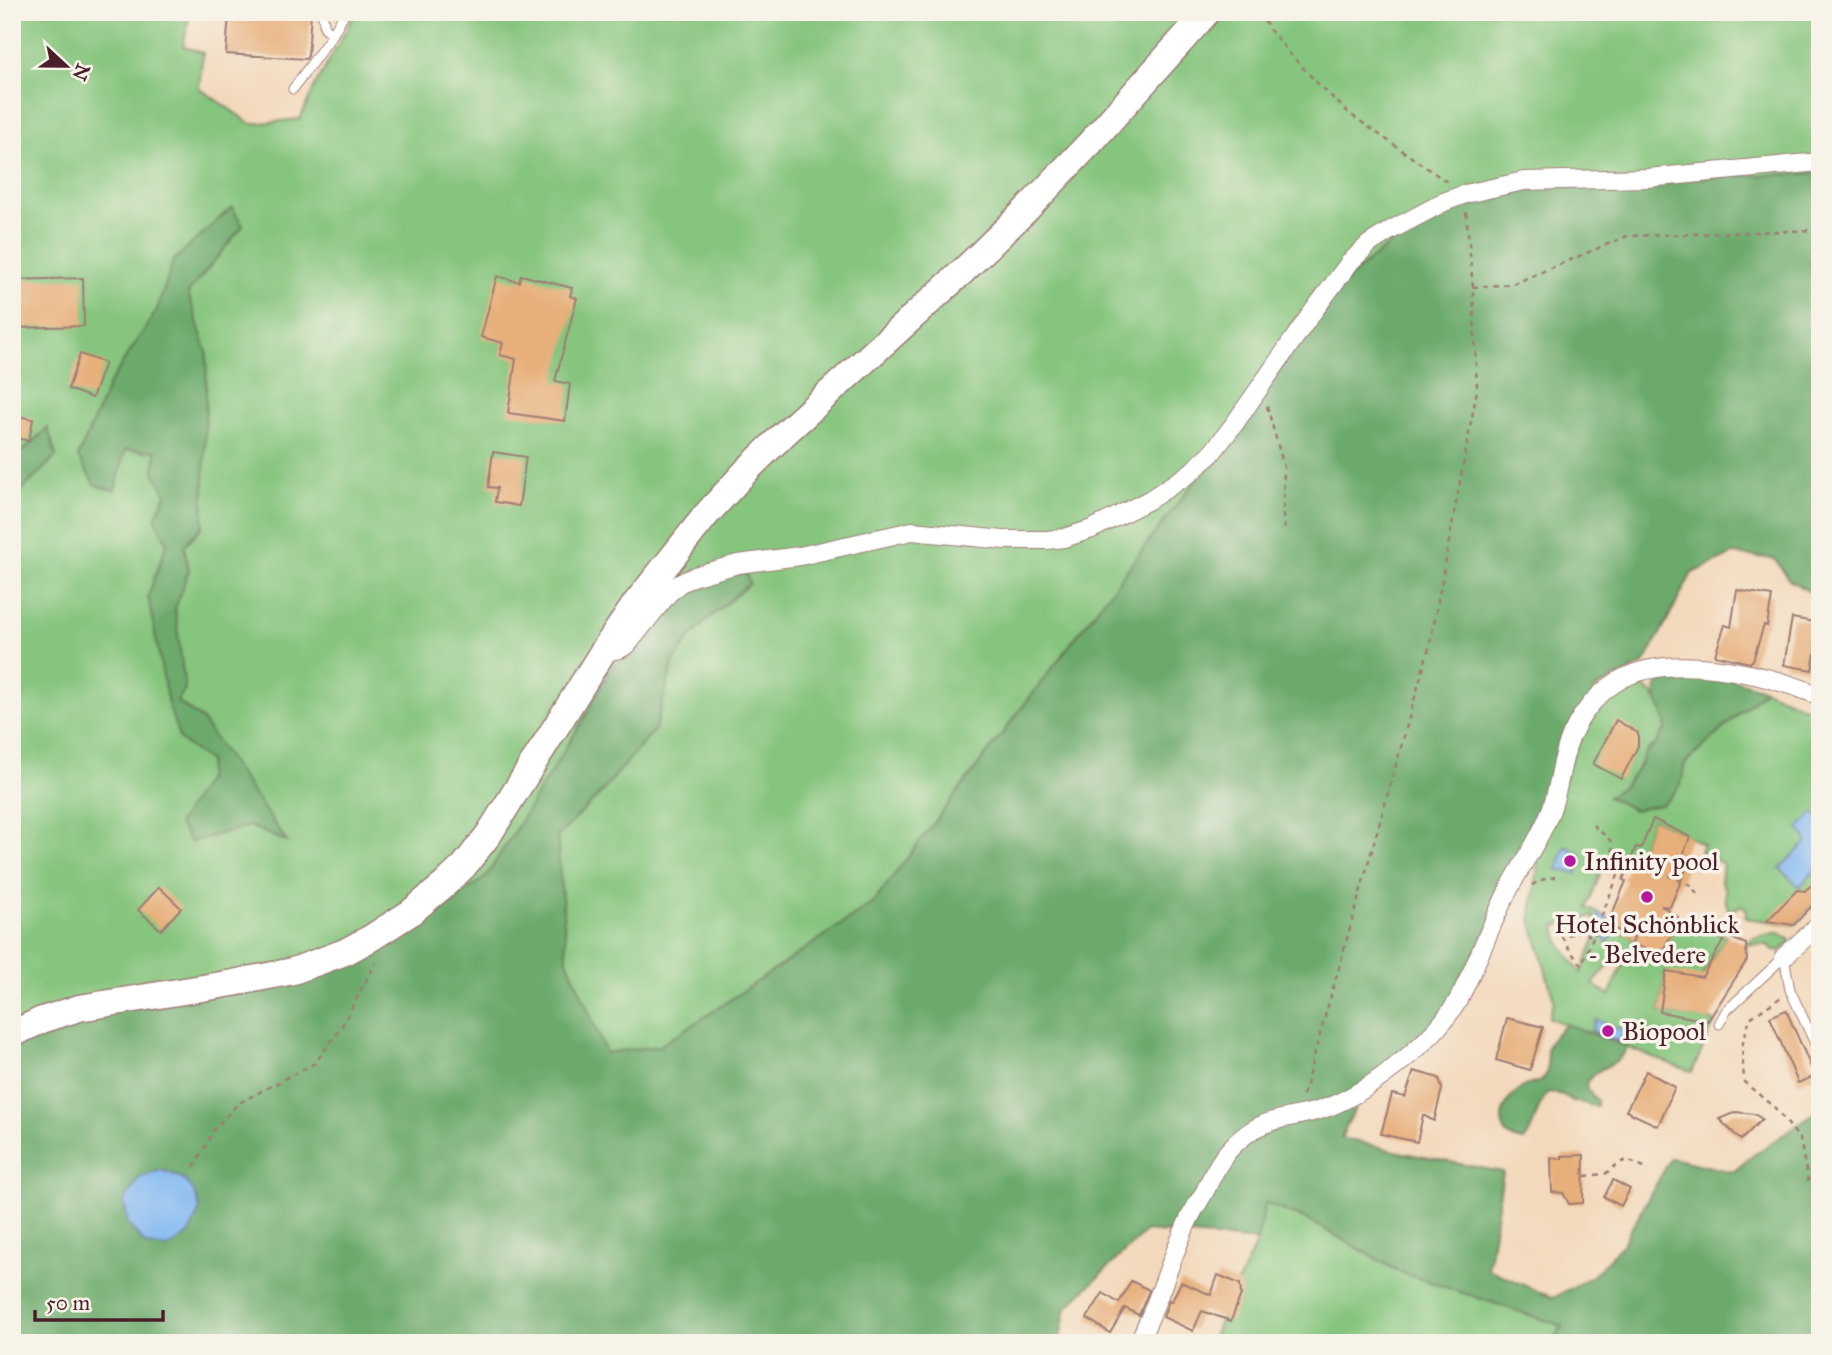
<svg xmlns="http://www.w3.org/2000/svg" width="1832" height="1355" font-family="'IM FELL Great Primer',serif">
<style>
.green{fill:#85c57d;stroke:#687254;stroke-width:2;fill-rule:evenodd}
.forest{fill:#6caa6c;stroke:#5b644c;stroke-width:2}
.water{fill:#83b9f2;stroke:#666c8e;stroke-width:2}
.building{fill:#e7af7a}
.lines{fill:none;stroke-linecap:round;stroke-linejoin:round}
.service-casing{stroke:#9e7c74;stroke-width:11}
.minor-casing{stroke:#9e7c74;stroke-width:20}
.secondary-casing{stroke:#9e7c74;stroke-width:29}
.path{stroke:#9e7c74;stroke-width:2.5;stroke-dasharray:5 5;stroke-linecap:butt}
.service{stroke:#fff;stroke-width:9}
.minor{stroke:#fff;stroke-width:18}
.secondary{stroke:#fff;stroke-width:26}
.poi-dot{fill:#b5179e;stroke:#f7f3e8;stroke-width:2.5}
.labels{text-anchor:middle;stroke-width:7;stroke-linejoin:round;paint-order:stroke}
.poi-label{font-size:26px;fill:#4a1f2b;stroke:#f7f3e8;text-anchor:start}
</style>
<rect width="100%" height="100%" fill="#f7f3e8"/>
<filter id="ink" filterUnits="userSpaceOnUse"><feTurbulence type="fractalNoise" baseFrequency=".0143" numOctaves="2"/><feDisplacementMap in="SourceGraphic" scale="14" xChannelSelector="R" yChannelSelector="G"/><feConvolveMatrix kernelMatrix="1 2 1 2 8 2 1 2 1" color-interpolation-filters="sRGB"/></filter>
<filter id="wash" filterUnits="userSpaceOnUse"><feTurbulence type="fractalNoise" baseFrequency=".00686" numOctaves="4" result="noise"/><feDisplacementMap in="SourceGraphic" scale="28" xChannelSelector="R" yChannelSelector="G"/><feGaussianBlur stdDeviation="1.57" result="paint"/><feColorMatrix in="noise" values="0 0 0 0 0 0 0 0 0 0 0 0 0 0 0 0 0 1.4 0 .05"/><feComposite in="paint" operator="in"/></filter>
<g filter="url(#wash)">
<rect width="100%" height="100%" fill="#f3d9bc"/>
<g class="green">
<path d="M 12,12 L 190,12 L 183,46 L 203,53 L 199,88 L 251,124 L 300,119 L 314,88 L 356,12 L 1820,12 L 1820,173 L 1541,184 L 1436,206 L 1352,275 L 873,903 L 711,1013 L 659,1046 L 605,1053 L 567,960 L 557,837 L 599,795 L 655,729 L 674,661 L 690,638 L 709,618 L 750,583 L 674,601 L 632,657 L 613,666 L 588,712 L 486,877 L 425,921 L 366,951 L 12,1046 L 12,500 L 56,456 L 47,428 L 12,461 Z"/>
<path d="M 1820,259 L 1820,300 L 1810,263 Z"/>
<path d="M 1632,681 C 1653,689 1664,705 1666,728 L 1657,743 L 1646,752 L 1636,772 L 1620,789 L 1609,797 L 1635,810 L 1765,690 L 1820,714 L 1820,902 L 1818,904 L 1815,902 L 1794,925 L 1746,918 L 1745,915 L 1747,911 L 1743,905 L 1729,911 L 1726,902 L 1725,889 L 1721,882 L 1723,864 L 1700,851 L 1703,844 L 1653,819 L 1641,848 L 1636,847 L 1632,858 L 1615,851 L 1608,871 L 1602,869 L 1587,908 L 1600,914 L 1596,924 L 1593,916 L 1555,926 L 1561,945 L 1581,973 L 1599,930 L 1609,942 L 1614,929 L 1634,937 L 1632,944 L 1662,956 L 1678,917 L 1726,936 L 1693,991 L 1666,972 L 1660,1012 L 1715,1021 L 1692,1072 L 1549,1018 L 1554,1000 L 1532,923 L 1531,915 L 1540,848 L 1565,776 L 1584,725 L 1605,698 ZM 1615,958 L 1623,965 L 1609,995 L 1593,984 Z"/>
<path d="M 1774,933 L 1780,933 L 1789,939 L 1790,943 L 1781,951 L 1774,950 L 1767,945 L 1746,944 L 1753,938 Z"/>
<path d="M 1265,1203 L 1310,1221 L 1400,1272 L 1563,1326 L 1550,1343 L 1210,1343 L 1257,1241 Z"/>
</g>
<g class="forest">
<path d="M 1820,173 L 1820,259 L 1810,263 L 1820,300 L 1820,598 L 1789,580 L 1775,559 L 1733,554 L 1692,573 L 1644,664 L 1596,688 L 1550,800 L 1455,995 L 1440,1017 L 1366,1085 L 1341,1138 L 1404,1153 L 1503,1172 L 1488,1269 L 1553,1298 L 1594,1275 L 1622,1245 L 1671,1158 L 1733,1172 L 1751,1157 L 1820,1109 L 1820,1343 L 1550,1343 L 1563,1326 L 1400,1272 L 1310,1221 L 1265,1203 L 1257,1241 L 1146,1231 L 1066,1308 L 1059,1343 L 12,1343 L 12,1046 L 41,1026 L 366,951 L 425,921 L 486,877 L 588,712 L 613,665 L 632,657 L 674,601 L 686,590 L 709,579 L 745,572 L 750,583 L 709,618 L 690,638 L 674,661 L 655,729 L 599,795 L 557,837 L 567,960 L 606,1053 L 659,1046 L 711,1013 L 873,903 L 1352,275 L 1437,206 L 1541,184 Z"/>
<path d="M 232,207 L 243,226 L 188,293 L 207,353 L 203,526 L 184,546 L 189,570 L 175,609 L 185,690 L 177,701 L 202,720 L 287,842 L 249,826 L 191,842 L 178,824 L 207,779 L 209,761 L 180,740 L 168,704 L 148,596 L 167,543 L 155,518 L 166,494 L 154,472 L 156,451 L 125,450 L 115,491 L 95,485 L 78,457 L 109,384 L 157,310 L 173,261 Z"/>
<path d="M 48,428 L 56,456 L 12,500 L 12,461 Z"/>
<path d="M 1686,674 C 1716,676 1738,679 1765,690 L 1685,763 L 1681,784 L 1669,799 L 1660,805 L 1635,810 L 1608,797 L 1620,789 L 1636,772 L 1646,752 L 1657,743 L 1666,728 C 1663,696 1634,685 1686,674 Z"/>
<path d="M 1566,1024 L 1628,1047 C 1619,1062 1614,1062 1600,1070 C 1594,1072 1590,1078 1586,1083 L 1587,1088 L 1597,1101 L 1597,1106 C 1590,1107 1583,1101 1574,1102 C 1566,1095 1559,1093 1548,1093 C 1535,1106 1536,1128 1524,1141 C 1517,1140 1508,1138 1505,1131 C 1496,1114 1509,1095 1525,1086 C 1531,1083 1540,1084 1544,1078 C 1550,1070 1546,1059 1547,1050 C 1548,1040 1559,1031 1566,1024 Z"/>
</g>
<g class="water">
<path d="M 1813,813 L 1820,818 L 1820,866 L 1799,887 L 1780,868 L 1806,843 L 1806,837 L 1798,828 Z"/>
<path d="M 1565,846 L 1581,854 L 1577,874 L 1557,869 Z"/>
<path d="M 1600,914 L 1610,919 L 1607,926 L 1614,929 L 1608,943 L 1602,936 L 1596,924 Z"/>
<path d="M 1596,1020 L 1625,1031 L 1620,1042 L 1592,1031 Z"/>
<path d="M 161,1170 C 186,1178 193,1183 200,1209 L 189,1234 L 168,1248 L 146,1245 L 128,1224 L 124,1202 L 139,1178 Z"/>
</g>
<g id="blocks">
<g class="building">
<path d="M 229,12 L 311,12 L 308,56 L 306,59 L 226,54 Z"/>
<path d="M 521,275 L 572,288 L 570,296 L 577,298 L 555,381 L 570,384 L 565,421 L 508,413 L 516,359 L 500,355 L 503,343 L 481,337 L 497,276 L 519,282 Z"/>
<path d="M 83,278 L 84,326 L 12,328 L 12,280 Z"/>
<path d="M 80,354 L 105,363 L 92,398 L 68,389 Z"/>
<path d="M 12,415 L 33,419 L 29,441 L 12,437 Z"/>
<path d="M 493,452 L 526,457 L 519,506 L 495,502 L 497,488 L 488,487 Z"/>
<path d="M 1737,590 L 1772,596 L 1767,626 L 1764,625 L 1753,660 L 1750,663 L 1715,655 L 1725,625 L 1731,627 Z"/>
<path d="M 1792,618 L 1820,623 L 1820,655 L 1815,654 L 1812,670 L 1784,665 Z"/>
<path d="M 1616,720 L 1638,733 L 1638,746 L 1621,779 L 1593,764 Z"/>
<path d="M 1653,819 L 1690,837 L 1679,866 L 1686,869 L 1670,907 L 1661,906 L 1669,910 L 1669,912 L 1678,917 L 1662,956 L 1632,944 L 1634,937 L 1607,926 L 1626,881 L 1623,880 L 1636,847 L 1641,848 Z"/>
<path d="M 1820,877 L 1820,897 L 1794,925 L 1767,921 L 1797,890 L 1805,891 Z"/>
<path d="M 159,887 L 181,908 L 161,930 L 138,910 Z"/>
<path d="M 1726,936 L 1746,944 L 1747,960 L 1708,1021 L 1660,1012 L 1666,971 L 1702,977 Z"/>
<path d="M 1786,1010 L 1815,1076 L 1798,1083 L 1770,1017 Z"/>
<path d="M 1507,1018 L 1543,1027 L 1530,1070 L 1496,1060 Z"/>
<path d="M 1414,1071 L 1439,1078 L 1442,1089 L 1434,1121 L 1423,1115 L 1417,1142 L 1381,1134 L 1392,1094 L 1405,1097 Z"/>
<path d="M 1646,1071 L 1675,1087 L 1658,1126 L 1626,1111 Z"/>
<path d="M 1736,1112 L 1754,1114 L 1762,1119 L 1741,1140 L 1719,1119 Z"/>
<path d="M 1584,1155 L 1583,1203 L 1569,1204 L 1563,1193 L 1552,1192 L 1551,1158 L 1562,1159 L 1562,1156 Z"/>
<path d="M 1613,1180 L 1630,1189 L 1621,1206 L 1604,1197 Z"/>
<path d="M 1218,1275 L 1240,1284 L 1241,1294 L 1231,1321 L 1202,1311 L 1193,1331 L 1163,1317 L 1169,1300 L 1172,1301 L 1181,1282 L 1211,1295 Z"/>
<path d="M 1131,1281 L 1149,1290 L 1139,1315 L 1125,1308 L 1110,1333 L 1087,1318 L 1103,1293 L 1119,1303 Z"/>
</g>
</g>
</g>
<g filter="url(#ink)">
<use href="#blocks" fill-opacity="0" stroke="#9e7c74" stroke-width="2"/>
<g class="lines">
<defs>
<g id="service">
<path d="M 322,12 L 325,28 L 333,34"/>
<path d="M 293,89 L 333,34 L 345,12"/>
<path d="M 1784,957 L 1790,990 L 1820,1054"/>
<path d="M 1719,1024 L 1726,1011 L 1784,957"/>
</g>
<g id="minor">
<path d="M 602,653 L 620,649 L 627,645 L 668,594 L 679,584 L 695,576 L 716,570 L 738,564 L 800,556 L 912,531 L 1004,540 L 1047,540 L 1064,538 L 1092,529 L 1149,500 L 1190,473 L 1211,454 L 1235,423 L 1309,317 L 1350,262 L 1369,244 L 1391,230 L 1444,202 L 1465,194 L 1524,181 L 1647,178 L 1820,162"/>
<path d="M 1784,957 L 1820,924"/>
<path d="M 1138,1343 C 1159,1303 1170,1259 1189,1219 C 1194,1209 1200,1200 1205,1191 C 1213,1174 1222,1155 1237,1142 C 1265,1116 1287,1120 1320,1110 C 1365,1096 1433,1042 1457,1002 C 1476,968 1488,930 1506,895 C 1519,868 1538,843 1549,815 C 1557,797 1559,777 1564,758 C 1571,727 1590,698 1618,681 C 1669,650 1767,674 1820,696"/>
</g>
<path id="secondary" d="M 12,1034 L 42,1020 L 79,1008 L 233,983 L 293,971 L 345,952 L 371,938 L 410,913 L 444,885 L 464,866 L 489,834 L 602,653 L 636,603 L 706,515 L 748,469 L 784,434 L 962,272 L 1028,208 L 1090,143 L 1207,12"/>
</defs>
<use href="#service" class="service-casing"/>
<use href="#minor" class="minor-casing"/>
<use href="#secondary" class="secondary-casing"/>
<g class="path">
<path d="M 1259,12 L 1269,29 L 1290,54 L 1319,85 L 1350,114 L 1447,182"/>
<path d="M 1473,287 L 1513,284 L 1627,236 L 1820,230"/>
<path d="M 1267,406 L 1284,467 L 1283,516 L 1285,533"/>
<path d="M 1593,825 L 1610,840 L 1614,854"/>
<path d="M 1532,885 L 1541,880 L 1555,877"/>
<path d="M 1593,937 L 1582,965 L 1571,952 L 1562,937 L 1580,931 L 1593,937 L 1625,858 L 1691,885 L 1697,894"/>
<path d="M 1780,998 L 1750,1018 L 1742,1046 L 1744,1082 L 1775,1108 L 1800,1139 L 1808,1181"/>
<path d="M 1303,1095 L 1430,644 L 1477,390 L 1473,287 L 1466,211"/>
<path d="M 194,1167 L 215,1128 L 239,1103 L 315,1063 L 341,1028 L 376,962"/>
<path d="M 1585,1176 L 1605,1174 L 1619,1163 L 1627,1160 L 1649,1169"/>
</g>
<use href="#service" class="service"/>
<use href="#minor" class="minor"/>
<use href="#secondary" class="secondary"/>
</g>
</g>
<g class="poi-dot">
<circle cx="1570" cy="861" r="7"/>
<circle cx="1647" cy="897" r="7"/>
<circle cx="1608" cy="1031" r="7"/>
</g>
<g class="labels">
<g class="poi-label">
<text x="1584" y="870">Infinity pool</text>
<text x="1647" y="933" text-anchor="middle">Hotel Schönblick<tspan x="1647" dy="30">- Belvedere</tspan></text>
<text x="1622" y="1040">Biopool</text>
</g>
</g>
<rect width="1832" height="1355" fill="none" stroke="#f7f3e8" stroke-width="42"/>
<g transform="translate(66 66) rotate(112)" stroke="#f7f3e8" stroke-width="5" paint-order="stroke">
<path d="M0-5L12 26L0 18L-12 26Z" fill="#4a1f2b"/>
<text y="-10" font-size="19" font-weight="bold" text-anchor="middle" fill="#4a1f2b">N</text>
</g>
<path d="M35 1310v10h128v-10" fill="none" stroke="#4a1f2b" stroke-width="3.5"/>
<text x="46" y="1310" font-size="21" fill="#4a1f2b" stroke="#f7f3e8" stroke-width="5" paint-order="stroke">50 m</text>
</svg>
